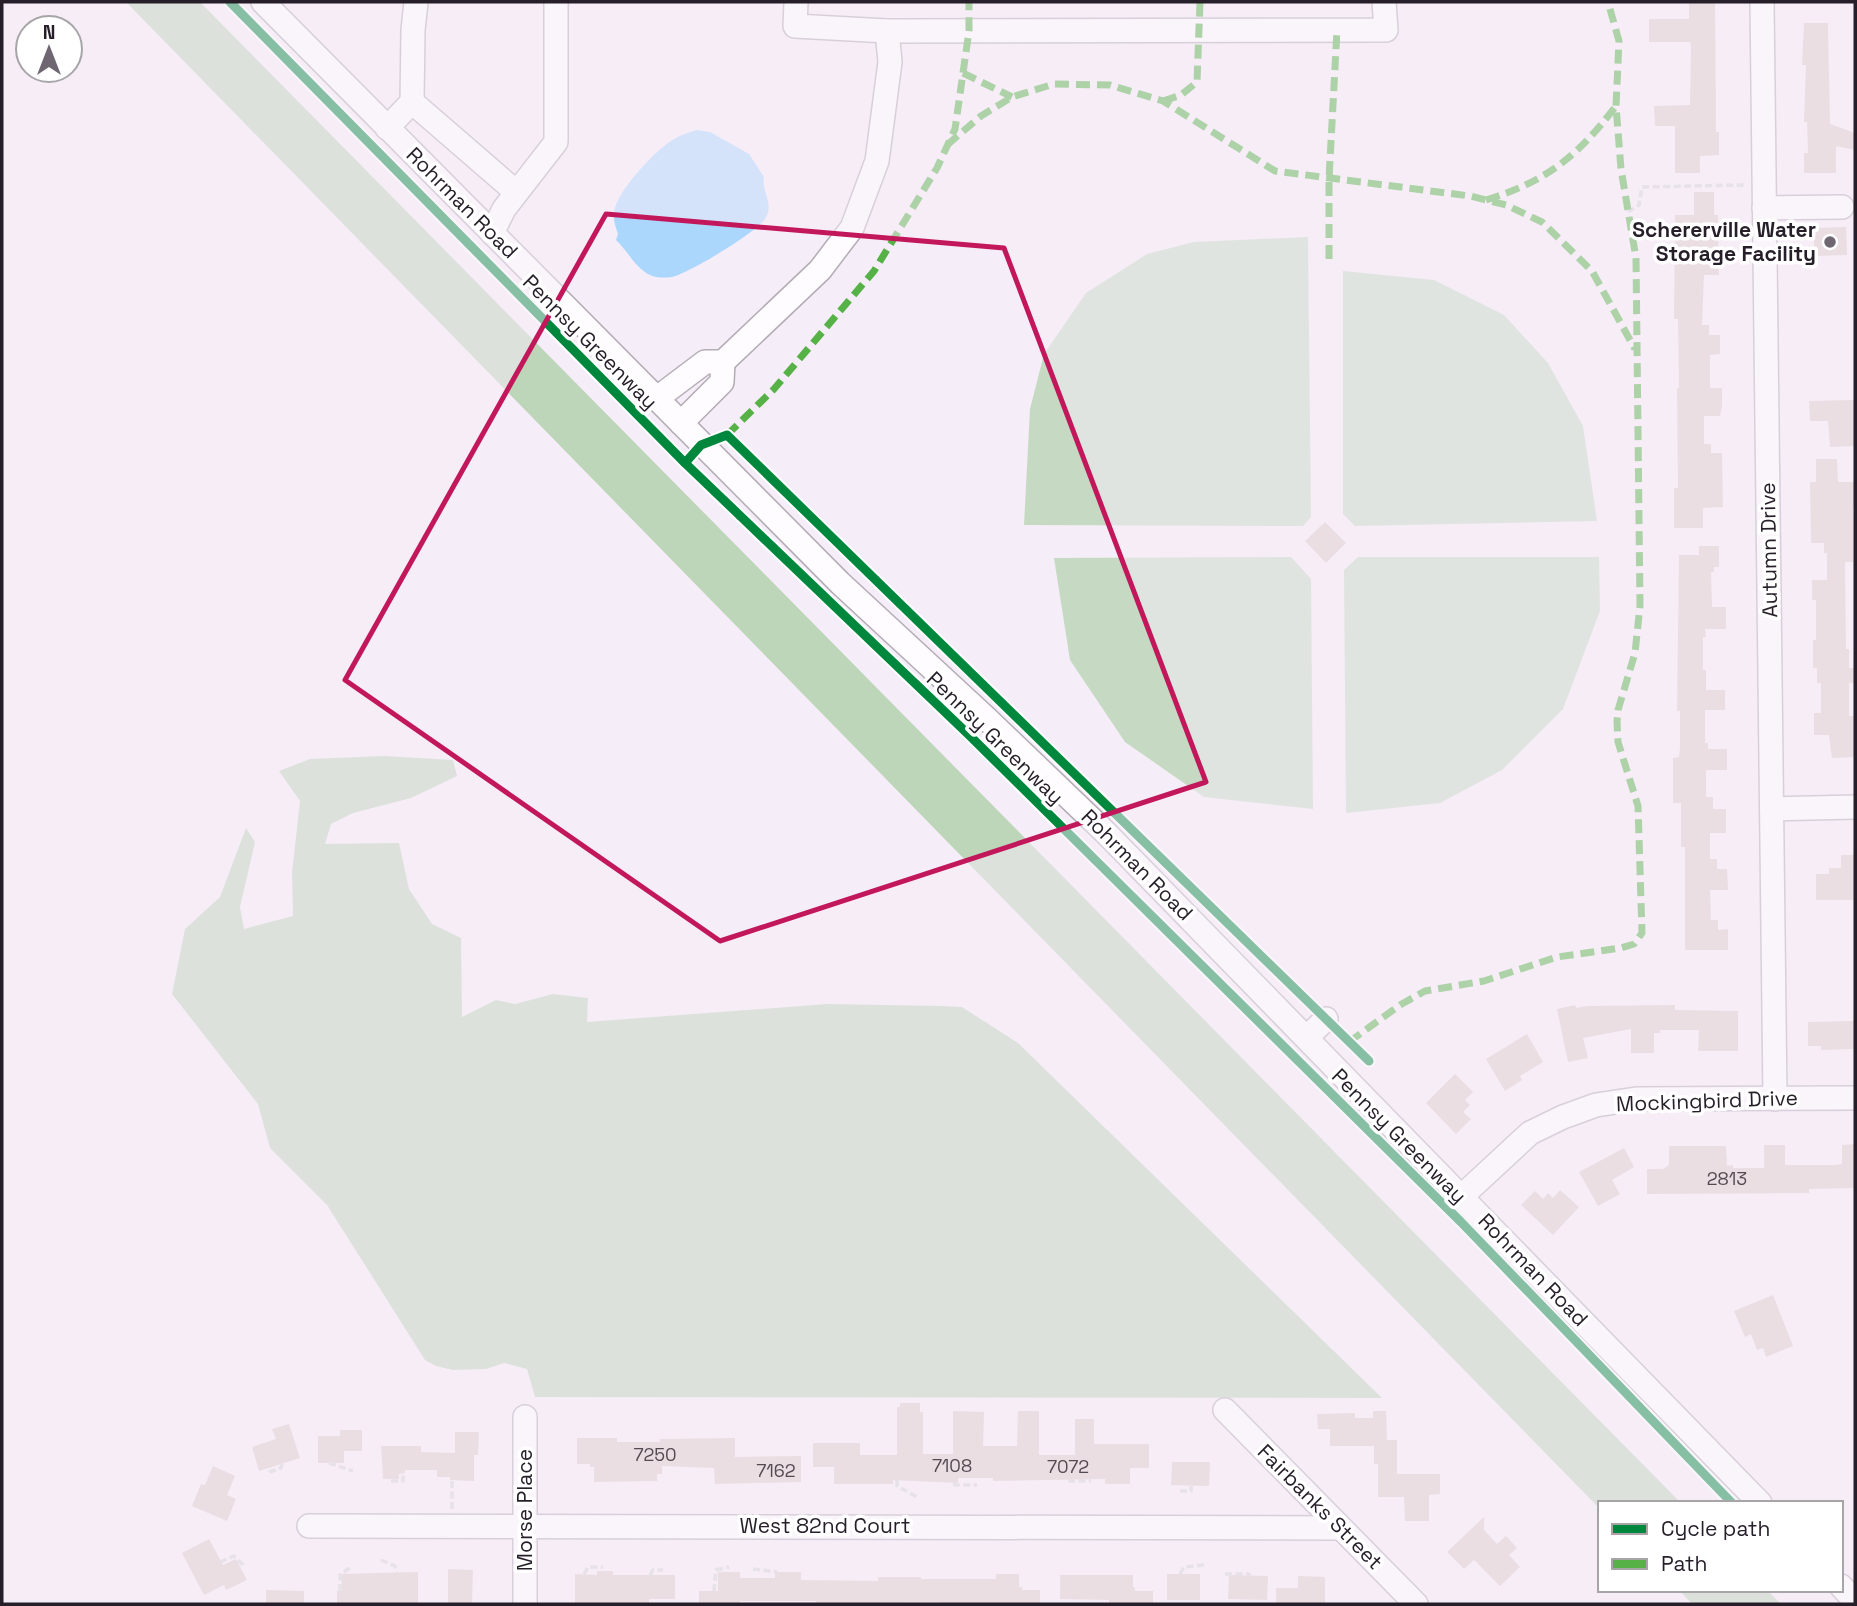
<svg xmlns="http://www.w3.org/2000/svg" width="1857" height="1606" font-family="'Space Grotesk',sans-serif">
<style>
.green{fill:#c6d9c3}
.forest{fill:#bdd5b9}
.water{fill:#abd7fd}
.building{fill:#ddccc9}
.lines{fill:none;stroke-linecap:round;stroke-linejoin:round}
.minor-casing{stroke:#b3acb5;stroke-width:26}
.path{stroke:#d4d2d5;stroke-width:3.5;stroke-dasharray:7 3.5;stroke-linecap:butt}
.minor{stroke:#fefcfe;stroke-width:23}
.quiet{stroke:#56b146;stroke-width:7;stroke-dasharray:14 7;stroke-linecap:butt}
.cycleway-casing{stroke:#fff;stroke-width:13}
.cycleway{stroke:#00873e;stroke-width:9}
.marked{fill:none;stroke:#c2185b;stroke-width:5;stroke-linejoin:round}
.poi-dot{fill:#6e6671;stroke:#fff;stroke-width:2.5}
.labels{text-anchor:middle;stroke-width:7;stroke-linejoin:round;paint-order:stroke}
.number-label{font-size:18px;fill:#544a51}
.street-label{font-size:21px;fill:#261e29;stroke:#fff}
.poi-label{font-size:21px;font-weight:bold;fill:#261e29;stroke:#fff;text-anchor:end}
</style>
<rect width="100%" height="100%" fill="#f5edf7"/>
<g class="green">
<path d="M 1308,237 L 1311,517 L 1303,526 L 1024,525 L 1030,409 L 1044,354 L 1086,293 L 1147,254 L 1194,242 Z"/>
<path d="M 1343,271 L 1434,280 L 1504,315 L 1548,363 L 1583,426 L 1597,521 L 1355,526 L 1343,514 Z"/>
<path d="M 1291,557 L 1311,579 L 1313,809 L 1204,797 L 1125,742 L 1070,660 L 1054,558 Z"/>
<path d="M 1358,557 L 1599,557 L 1600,611 L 1563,709 L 1502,770 L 1440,803 L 1346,813 L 1344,570 Z"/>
</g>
<g class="forest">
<path d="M 126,2 L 200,2 L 1681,1503 L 1600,1503 L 1600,1509 Z"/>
<path d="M 384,756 L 453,760 L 457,776 L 411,798 L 353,813 L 331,824 L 325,844 L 399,843 L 409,889 L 432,924 L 461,938 L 462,1017 L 496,1000 L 515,1004 L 553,994 L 588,998 L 587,1022 L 827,1004 L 943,1006 L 962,1007 L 1018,1043 L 1382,1398 L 535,1397 L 527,1369 L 504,1363 L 486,1369 L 453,1370 L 436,1366 L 425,1360 L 327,1205 L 270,1148 L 258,1104 L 172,994 L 185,929 L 220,897 L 246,828 L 255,842 L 240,907 L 244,929 L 293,916 L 292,873 L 300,801 L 279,771 L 310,759 Z"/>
<path d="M 1679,1590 L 1767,1590 L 1781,1604 L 1692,1604 Z"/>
</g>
<path class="water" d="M 696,130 L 710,132 L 749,154 L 764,177 C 761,192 775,204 765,219 C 756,233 689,273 672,277 C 665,278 656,278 650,275 C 635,268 628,251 616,240 L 618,234 C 616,227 613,221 614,213 C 616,192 653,153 671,141 C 678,136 688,133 696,130 Z"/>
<g class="building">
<path d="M 1689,2 L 1715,2 L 1716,132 L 1719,132 L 1719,155 L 1700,156 L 1700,173 L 1675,173 L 1675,126 L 1655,126 L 1654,106 L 1690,105 L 1691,47 L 1690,42 L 1649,42 L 1649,19 L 1689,19 Z"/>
<path d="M 1804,23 L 1828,23 L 1830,124 L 1855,133 L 1855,150 L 1836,146 L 1836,173 L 1804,173 L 1804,153 L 1808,153 L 1807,122 L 1804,122 L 1806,65 L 1802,65 Z"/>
<path d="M 1694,192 L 1714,192 L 1714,215 L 1718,215 L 1719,275 L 1704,275 L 1702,325 L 1709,325 L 1709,335 L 1720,335 L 1720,354 L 1710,355 L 1710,388 L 1722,388 L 1722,406 L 1720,416 L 1704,416 L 1704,444 L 1711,444 L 1711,453 L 1722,453 L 1723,507 L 1703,508 L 1703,528 L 1674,528 L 1674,488 L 1678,488 L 1677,388 L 1679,388 L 1678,319 L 1674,319 L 1675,215 L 1694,215 Z"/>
<path d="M 1846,227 L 1847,255 L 1814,256 L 1814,228 Z"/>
<path d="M 1855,400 L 1855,446 L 1830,447 L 1828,421 L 1810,421 L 1809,401 Z"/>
<path d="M 1816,459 L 1837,459 L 1838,482 L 1855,482 L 1855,507 L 1853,507 L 1853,562 L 1845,562 L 1846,649 L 1849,649 L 1849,668 L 1854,668 L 1854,683 L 1849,683 L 1849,716 L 1855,716 L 1855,757 L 1832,758 L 1829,735 L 1814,735 L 1814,713 L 1821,713 L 1821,683 L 1817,683 L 1817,668 L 1813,668 L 1813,640 L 1816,640 L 1816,600 L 1812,600 L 1812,580 L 1827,580 L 1827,553 L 1824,553 L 1824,543 L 1811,543 L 1810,482 L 1816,482 Z"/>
<path d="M 1325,522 L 1346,543 L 1326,563 L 1305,541 Z"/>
<path d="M 1699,546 L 1719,546 L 1719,567 L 1714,567 L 1714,572 L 1711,572 L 1712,607 L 1726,607 L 1726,629 L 1705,629 L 1706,637 L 1703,637 L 1703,670 L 1706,670 L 1706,690 L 1725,690 L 1725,710 L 1705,710 L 1705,743 L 1708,743 L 1708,749 L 1727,749 L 1727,770 L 1706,770 L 1706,797 L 1713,797 L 1713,809 L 1726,809 L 1726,833 L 1710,833 L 1710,859 L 1717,859 L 1717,869 L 1727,869 L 1728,890 L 1710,890 L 1711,920 L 1718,920 L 1718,930 L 1728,929 L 1728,950 L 1685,950 L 1685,847 L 1681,847 L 1681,803 L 1673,803 L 1673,758 L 1679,757 L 1680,748 L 1680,711 L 1677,711 L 1679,555 L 1699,555 Z"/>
<path d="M 1841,855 L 1855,855 L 1855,900 L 1816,900 L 1816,874 L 1829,874 L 1829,868 L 1841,868 Z"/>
<path d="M 1575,1005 L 1576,1008 L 1587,1006 L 1675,1005 L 1675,1010 L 1738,1011 L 1738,1051 L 1698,1051 L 1699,1030 L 1660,1030 L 1660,1033 L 1654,1033 L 1654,1053 L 1631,1053 L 1631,1029 L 1583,1038 L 1588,1058 L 1568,1062 L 1557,1009 Z"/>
<path d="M 1854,1021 L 1855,1049 L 1821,1050 L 1821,1046 L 1808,1046 L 1808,1022 Z"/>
<path d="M 1527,1034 L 1543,1062 L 1520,1076 L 1522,1080 L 1505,1091 L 1486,1059 Z"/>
<path d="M 1455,1074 L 1473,1092 L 1465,1100 L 1470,1105 L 1463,1112 L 1471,1119 L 1456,1134 L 1426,1103 Z"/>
<path d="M 1855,1144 L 1855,1188 L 1809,1189 L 1809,1193 L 1647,1194 L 1647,1169 L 1663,1169 L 1669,1165 L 1669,1146 L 1726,1146 L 1727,1166 L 1733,1165 L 1733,1168 L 1764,1168 L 1764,1145 L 1785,1145 L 1785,1165 L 1834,1165 L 1842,1164 L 1842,1145 Z"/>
<path d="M 1624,1148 L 1634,1167 L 1612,1180 L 1620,1194 L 1598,1206 L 1579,1172 Z"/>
<path d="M 1560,1190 L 1579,1207 L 1553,1235 L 1521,1205 L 1535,1191 L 1543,1199 L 1548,1193 L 1553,1198 Z"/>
<path d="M 1773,1295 L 1793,1346 L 1766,1357 L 1763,1348 L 1757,1350 L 1751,1334 L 1745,1337 L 1734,1311 Z"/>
<path d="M 900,1403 L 920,1403 L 920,1412 L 923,1412 L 923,1454 L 953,1454 L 953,1411 L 984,1412 L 983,1446 L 1017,1446 L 1018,1411 L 1039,1411 L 1039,1455 L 1075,1455 L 1075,1419 L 1094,1419 L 1094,1444 L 1149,1444 L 1149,1468 L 1130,1468 L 1130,1484 L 1105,1484 L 1105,1479 L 993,1481 L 993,1478 L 958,1478 L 958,1483 L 893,1480 L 893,1484 L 834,1484 L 834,1467 L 813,1467 L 813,1443 L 860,1443 L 860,1455 L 897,1455 L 897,1407 L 900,1407 Z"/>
<path d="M 1373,1411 L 1386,1411 L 1387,1440 L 1397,1440 L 1397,1474 L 1440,1474 L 1440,1494 L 1429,1495 L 1429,1521 L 1405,1521 L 1404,1497 L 1378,1497 L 1378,1464 L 1374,1464 L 1374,1446 L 1330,1446 L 1330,1429 L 1318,1429 L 1317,1414 L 1355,1413 L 1355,1418 L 1373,1418 Z"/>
<path d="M 289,1424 L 300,1458 L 259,1471 L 252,1447 L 276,1439 L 272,1429 Z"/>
<path d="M 340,1430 L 362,1430 L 362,1451 L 344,1451 L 344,1463 L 318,1463 L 318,1436 L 340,1436 Z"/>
<path d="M 455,1432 L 479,1432 L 478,1455 L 474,1455 L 474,1481 L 450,1480 L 450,1477 L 437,1477 L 437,1470 L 405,1470 L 405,1473 L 399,1474 L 399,1479 L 383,1479 L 381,1446 L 421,1446 L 421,1452 L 455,1453 Z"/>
<path d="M 577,1438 L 617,1438 L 617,1442 L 660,1442 L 660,1439 L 735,1438 L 735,1457 L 801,1456 L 801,1482 L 715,1484 L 714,1468 L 662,1466 L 662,1474 L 657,1474 L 657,1481 L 594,1482 L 594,1467 L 590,1467 L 590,1464 L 577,1464 Z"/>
<path d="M 1172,1462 L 1210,1462 L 1209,1486 L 1171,1485 Z"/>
<path d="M 213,1466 L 235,1476 L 227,1495 L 236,1499 L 227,1521 L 192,1506 L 201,1484 L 205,1485 Z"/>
<path d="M 1484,1517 L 1484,1530 L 1497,1544 L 1506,1536 L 1517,1548 L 1509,1555 L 1520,1567 L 1500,1586 L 1474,1560 L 1464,1569 L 1447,1552 Z"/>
<path d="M 209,1539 L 223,1565 L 236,1559 L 247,1580 L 226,1590 L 224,1585 L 204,1595 L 182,1553 Z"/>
<path d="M 448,1569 L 473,1570 L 472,1604 L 448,1604 Z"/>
<path d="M 597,1571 L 613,1571 L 613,1575 L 675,1575 L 675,1599 L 649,1599 L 649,1604 L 575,1604 L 575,1574 L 597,1575 Z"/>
<path d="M 418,1572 L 418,1604 L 337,1604 L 337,1591 L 342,1591 L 341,1574 Z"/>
<path d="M 718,1572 L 740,1572 L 740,1578 L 775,1578 L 775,1572 L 801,1572 L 801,1580 L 878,1581 L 878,1577 L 921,1577 L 921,1579 L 996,1579 L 996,1574 L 1019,1574 L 1019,1587 L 1022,1587 L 1022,1590 L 1040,1590 L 1040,1604 L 938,1604 L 938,1602 L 816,1604 L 816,1601 L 740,1601 L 740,1604 L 699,1604 L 699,1591 L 718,1591 Z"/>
<rect x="1167" y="1574" width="33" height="26"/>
<path d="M 1060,1575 L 1133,1575 L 1133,1587 L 1135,1588 L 1135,1591 L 1153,1591 L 1153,1604 L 1109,1604 L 1109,1600 L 1060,1599 Z"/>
<path d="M 1229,1575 L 1268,1576 L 1267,1600 L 1228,1599 Z"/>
<path d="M 1298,1576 L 1325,1577 L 1325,1604 L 1276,1604 L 1276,1588 L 1298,1588 Z"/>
<path d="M 266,1590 L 304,1591 L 304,1604 L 266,1604 Z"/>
</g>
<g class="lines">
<defs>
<g id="minor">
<path d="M 263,2 L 840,583 L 986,718 L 1105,832 L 1760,1503"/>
<path d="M 796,2 L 795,26 L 887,31 L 1386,30 L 1384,2"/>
<path d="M 1762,2 L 1775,1099"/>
<path d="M 412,102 L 516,192"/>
<path d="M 387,128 L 412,102 L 413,30 L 416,2"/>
<path d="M 1764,208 L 1842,207"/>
<path d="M 492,233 L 504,209 L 556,142 L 556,2"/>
<path d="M 656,399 L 705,362 L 723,362 L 820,270 L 852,228 L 877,161 L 890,62 L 887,31"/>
<path d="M 681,423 L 722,382 L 723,362"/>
<path d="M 1772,809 L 1855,807"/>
<path d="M 1307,1037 L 1326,1019"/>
<path d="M 1462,1196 L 1530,1133 L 1563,1117 L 1596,1105 L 1636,1099 L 1855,1098"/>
<path d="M 1225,1410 L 1416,1604"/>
<path d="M 525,1417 L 525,1604"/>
<path d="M 309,1526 L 1340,1528"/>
<path d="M 1841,1586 L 1855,1601"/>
</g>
</defs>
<use href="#minor" class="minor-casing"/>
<g class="path">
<path d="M 1628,212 L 1639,205 L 1642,187 L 1744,185"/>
<path d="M 329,1463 L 353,1471"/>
<path d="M 269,1472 L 281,1468 L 282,1464"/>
<path d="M 1070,1479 L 1070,1481 L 1091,1481"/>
<path d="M 897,1480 L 897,1486 L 917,1497"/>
<path d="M 391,1481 L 403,1481 L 403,1473"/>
<path d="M 954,1483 L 955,1485 L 977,1485"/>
<path d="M 1180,1491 L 1191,1491 L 1191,1486"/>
<path d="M 452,1509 L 452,1480"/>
<path d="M 381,1560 L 395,1566 L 397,1572"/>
<path d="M 220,1562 L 234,1556 L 244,1566"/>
<path d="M 753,1569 L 777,1572"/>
<path d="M 584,1574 L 588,1567 L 603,1567"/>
<path d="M 1180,1574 L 1184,1567 L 1205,1565"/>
<path d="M 1225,1574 L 1249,1574 L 1249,1576"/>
<path d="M 650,1575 L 653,1570 L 663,1570"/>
<path d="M 340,1591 L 340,1575 L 352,1566"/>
<path d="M 714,1591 L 716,1570 L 729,1567"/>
</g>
<use href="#minor" class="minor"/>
<g class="quiet">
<path d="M 963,73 L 1012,97"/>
<path d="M 1163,101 L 1181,95 L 1197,82 L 1200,2"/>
<path d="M 947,145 L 981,116 L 1012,97 L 1054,84 L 1110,85 L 1163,101 L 1275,171 L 1470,196 L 1506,205 L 1542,222 L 1592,271 L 1635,349"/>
<path d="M 1486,200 C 1547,181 1577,157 1616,106"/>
<path d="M 1329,259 L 1329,179 L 1337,30"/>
<path d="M 727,435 L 774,389 L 874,271 L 937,168 L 955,129 L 969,31 L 969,2"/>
<path d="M 1349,1042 L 1400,1005 L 1425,991 L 1484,981 L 1557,957 L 1621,948 L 1634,944 L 1642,933 L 1638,806 L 1618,742 L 1617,722 L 1618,710 L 1635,653 L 1640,606 L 1636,258 L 1621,169 L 1616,106 L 1619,41 L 1608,2"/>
</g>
<defs>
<g id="cycleway">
<path d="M 230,2 L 685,463 L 969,735 L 1461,1222 L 1732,1503"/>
<path d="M 685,463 L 701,445 L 727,435 L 1369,1061"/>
</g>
</defs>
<use href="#cycleway" class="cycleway-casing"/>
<use href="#cycleway" class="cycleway"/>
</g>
<path d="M0 0H1857V1606H0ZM 606,214 L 1004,248 L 1206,782 L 720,941 L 345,680 Z" fill="#f5edf7" fill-opacity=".55" fill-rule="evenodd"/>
<path class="marked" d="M 606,214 L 1004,248 L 1206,782 L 720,941 L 345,680 Z"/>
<circle class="poi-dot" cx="1830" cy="242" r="7"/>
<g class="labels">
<g class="number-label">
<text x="1727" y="1185">2813</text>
<text x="655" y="1461">7250</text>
<text x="952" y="1472">7108</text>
<text x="1068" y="1473">7072</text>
<text x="776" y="1477">7162</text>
</g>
<g class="street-label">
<text transform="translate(462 203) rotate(45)" y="7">Rohrman Road</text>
<text transform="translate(590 342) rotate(45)" y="7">Pennsy Greenway</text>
<text transform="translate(1769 550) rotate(-91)" y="7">Autumn Drive</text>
<text transform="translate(995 738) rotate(44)" y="7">Pennsy Greenway</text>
<text transform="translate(1137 865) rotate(45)" y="7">Rohrman Road</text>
<text transform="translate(1707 1101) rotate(-2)" y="7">Mockingbird Drive</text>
<text transform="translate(1399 1136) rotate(45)" y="7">Pennsy Greenway</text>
<text transform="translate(1533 1270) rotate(46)" y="7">Rohrman Road</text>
<text transform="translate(1320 1507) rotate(45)" y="7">Fairbanks Street</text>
<text transform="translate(525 1510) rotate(-90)" y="7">Morse Place</text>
<text x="825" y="1533">West 82nd Court</text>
</g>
<g class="poi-label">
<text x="1816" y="237">Schererville Water<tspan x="1816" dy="24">Storage Facility</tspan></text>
</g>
</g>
<rect width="1857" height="1606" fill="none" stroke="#261e29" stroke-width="7"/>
<rect x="1598" y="1501" width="245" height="91" fill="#ffffff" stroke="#a8a5a9" stroke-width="2"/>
<rect x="1612" y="1524" width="35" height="10" fill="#00873e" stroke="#a8a5a9" stroke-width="2"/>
<text x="1661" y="1536" font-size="21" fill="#261e29">Cycle path</text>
<rect x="1612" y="1559" width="35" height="10" fill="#56b146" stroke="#a8a5a9" stroke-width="2"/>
<text x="1661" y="1571" font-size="21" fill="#261e29">Path</text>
<g transform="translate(49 49)"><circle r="33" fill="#ffffff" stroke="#a8a5a9" stroke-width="2"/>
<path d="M0-5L12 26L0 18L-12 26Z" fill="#6e6671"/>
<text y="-10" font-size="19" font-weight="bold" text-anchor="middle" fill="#261e29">N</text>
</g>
</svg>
